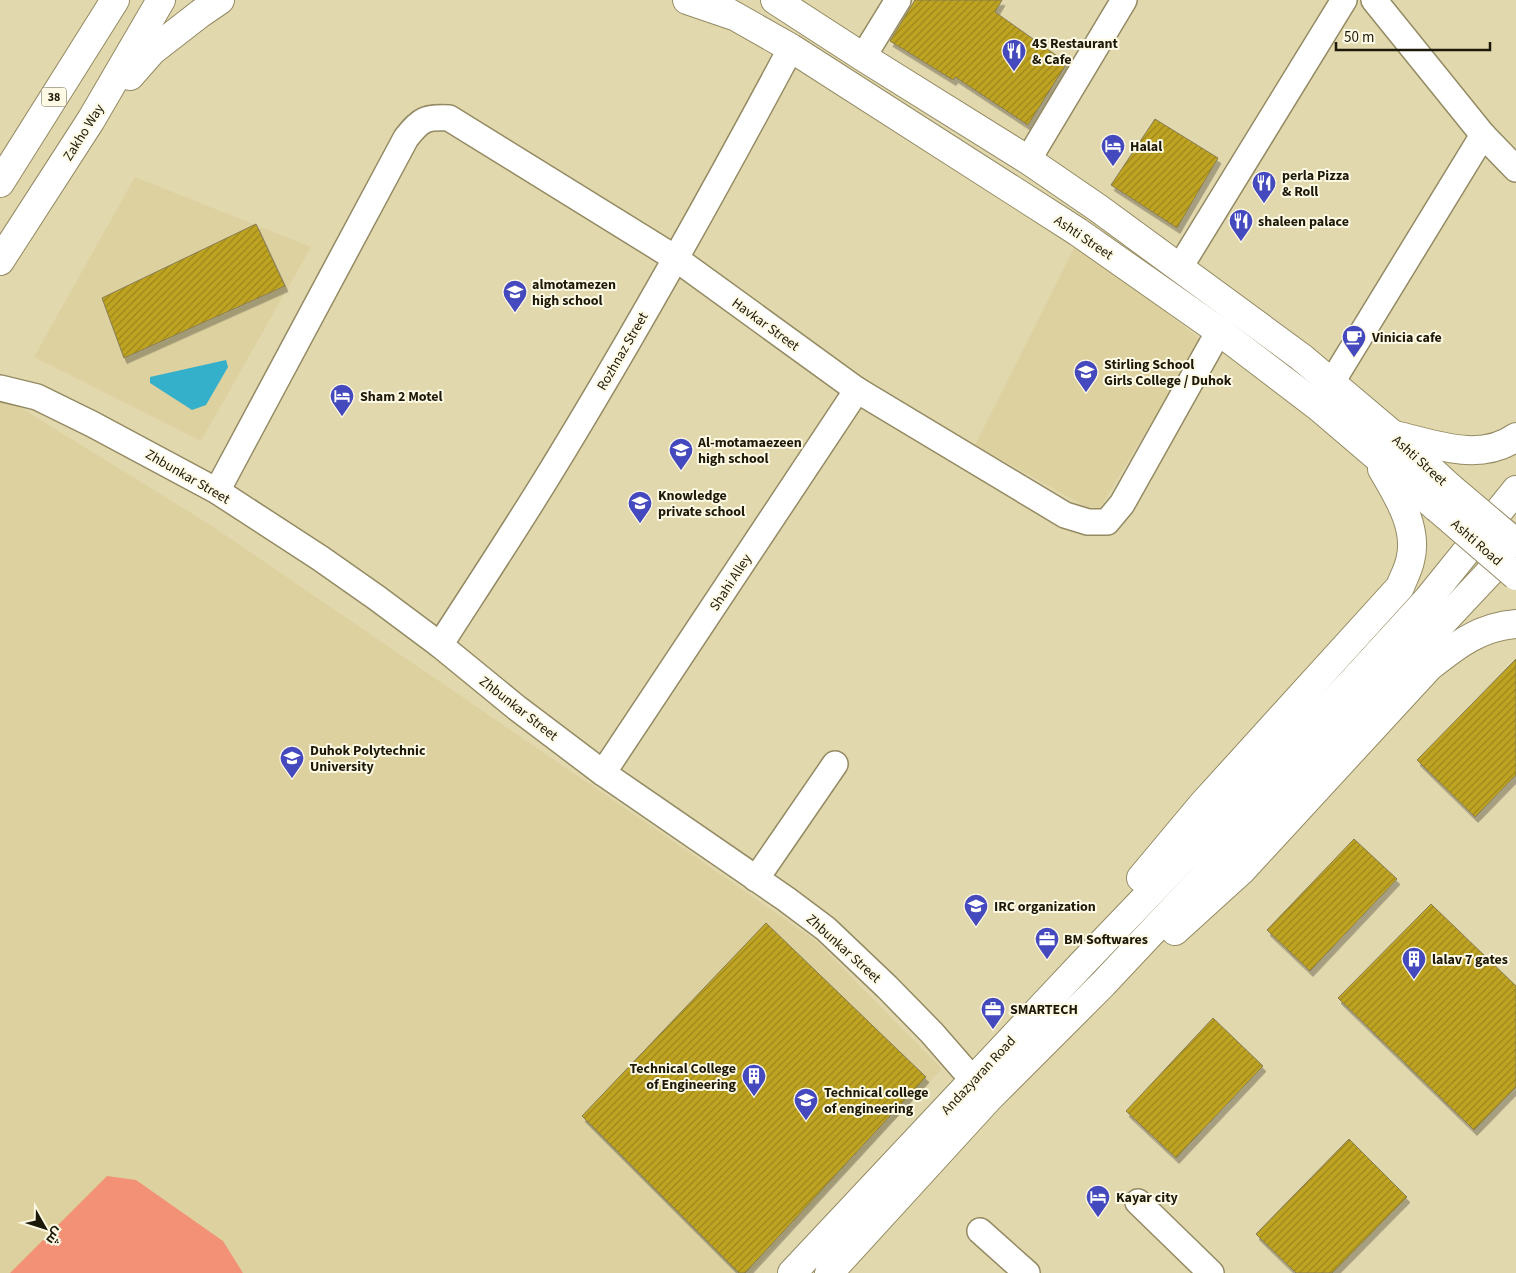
<svg xmlns="http://www.w3.org/2000/svg" width="1516" height="1273" font-family="'Source Sans 3',Cairo,sans-serif">
<style>
.built{fill:#ddd19f}
.green{fill:#f39177}
.water{fill:#34b0cb}
.building{fill:url(#building-hatch);stroke:#867c55;filter:url(#shadow)}
.lines{fill:none;stroke-linecap:round;stroke-linejoin:round}
.minor-casing{stroke:#948a63;stroke-width:28}
.major-casing{stroke:#948a63;stroke-width:30}
.highway-casing{stroke:#948a63;stroke-width:30}
.minor{stroke:#fff;stroke-width:25}
.major{stroke:#fff;stroke-width:28}
.highway{stroke:#fff;stroke-width:28}
.major-bridge-casing{stroke:#948a63;stroke-width:30;stroke-linecap:butt}
.major-bridge{stroke:#fff;stroke-width:28}
.labels{text-anchor:middle;stroke-width:4;stroke-linejoin:round;paint-order:stroke}
.shield{fill:#fef9e4;stroke:#605c4b;stroke-width:1}
.shield-label{font-size:12px;font-weight:bold;fill:#1d1909}
.poi-label{font-size:14px;font-weight:bold;fill:#1d1909;stroke:#fef9e4;text-anchor:start}
.street-label{font-size:14px;fill:#1d1909;stroke:#fef9e4}
</style>
<defs>
<pattern id="building-hatch" width="6" height="6" patternUnits="userSpaceOnUse" patternTransform="scale(1.25)"><rect width="6" height="6" fill="#bfa423"/><path d="M-1 1l2-2M0 6l6-6M5 7l2-2" fill="none" stroke="#9b851d"/></pattern>
<filter id="shadow"><feDropShadow dx="3" dy="5.5" stdDeviation="0" flood-color="#0004"/></filter>
</defs>
<rect width="100%" height="100%" fill="#e2d8ae"/>
<g class="built">
<path d="M 135,177 L 311,247 L 201,441 L 34,357 Z"/>
<path d="M 1075,246 L 1157,305 L 1201,340 L 1097,513 L 975,445 Z"/>
<path d="M 0,396 L 2,396 L 212,526 L 673,841 L 816,941 L 942,1069 L 750,1273 L 0,1273 Z"/>
</g>
<path class="green" d="M 107,1176 L 136,1180 L 223,1241 L 243,1273 L 10,1273 Z"/>
<path class="water" d="M 226,360 L 228,367 L 206,405 L 192,410 L 150,383 L 150,377 Z"/>
<g class="building">
<path d="M 915,0 L 1002,0 L 995,12 L 1067,63 L 1028,125 L 955,77 L 953,80 L 890,41 Z"/>
<path d="M 1155,119 L 1218,158 L 1177,228 L 1111,185 Z"/>
<path d="M 256,224 L 285,286 L 124,358 L 102,298 Z"/>
<path d="M 1516,659 L 1516,775 L 1475,817 L 1417,760 Z"/>
<path d="M 1354,839 L 1397,879 L 1310,971 L 1267,930 Z"/>
<path d="M 1431,904 L 1516,986 L 1516,1087 L 1474,1130 L 1338,998 Z"/>
<path d="M 766,923 L 926,1077 L 745,1273 L 739,1273 L 582,1116 Z"/>
<path d="M 1213,1018 L 1263,1066 L 1176,1158 L 1126,1111 Z"/>
<path d="M 1349,1139 L 1407,1197 L 1332,1273 L 1296,1273 L 1256,1234 Z"/>
</g>
<g class="lines">
<defs>
<g id="minor">
<path d="M 1374,0 L 1483,135 L 1516,169"/>
<path d="M 863,57 L 898,0"/>
<path d="M 1028,160 L 1124,0"/>
<path d="M 1180,267 L 1344,0"/>
<path d="M 1332,382 L 1483,135"/>
<path d="M 0,388 L 37,397 L 92,424 L 217,491 L 320,558 L 377,598 L 440,645 L 517,708 L 603,773 L 786,899 L 826,929 L 887,987 L 932,1033 L 986,1095"/>
<path d="M 217,491 L 406,138 C 421,119 425,117 449,118 L 675,258 L 857,390 L 1065,515 L 1088,522 L 1107,522 L 1122,504 L 1219,331"/>
<path d="M 440,645 C 476,589 513,533 548,476 C 634,336 714,192 791,48"/>
<path d="M 603,773 L 857,390"/>
<path d="M 756,879 L 835,764"/>
<path d="M 1138,1202 L 1211,1273"/>
<path d="M 980,1231 L 1027,1273"/>
</g>
<g id="major">
<path d="M 775,0 L 863,57 L 1028,160 L 1098,208 L 1301,357 L 1392,434 L 1452,489"/>
<path d="M 710,2 L 791,48 L 1078,232 L 1219,331 L 1320,408 L 1437,508"/>
<path d="M 1395,435 C 1434,444 1480,463 1516,437"/>
<path d="M 1141,878 L 1202,805 L 1400,587 C 1403,579 1408,570 1410,561 C 1419,529 1398,496 1382,469"/>
<path d="M 1175,931 L 1241,871 L 1429,667 C 1457,645 1479,627 1516,624"/>
<path d="M 792,1273 L 1082,964 L 1353,681 L 1428,599 L 1516,490"/>
<path d="M 829,1273 L 989,1098 L 1103,984 L 1488,574 L 1514,543"/>
</g>
<g id="highway">
<path d="M 687,0 L 731,15"/>
<path d="M 130,76 L 152,51 L 201,13 L 220,0"/>
<path d="M 0,183 L 115,0"/>
<path d="M 0,261 L 91,120 L 161,0"/>
</g>
</defs>
<use href="#minor" class="minor-casing"/>
<use href="#major" class="major-casing"/>
<use href="#highway" class="highway-casing"/>
<use href="#minor" class="minor"/>
<use href="#major" class="major"/>
<use href="#highway" class="highway"/>
<defs>
<g id="major-bridge">
<path d="M 1452,489 L 1516,543"/>
<path d="M 1437,508 L 1516,576"/>
</g>
</defs>
<use href="#major-bridge" class="major-bridge-casing"/>
<use href="#major-bridge" class="major-bridge"/>
</g>
<defs>
<symbol id="restaurant-pin" viewBox="-11 -11 22 30"><path d="M0 17L-7.5 6A9.5 9.5 0 1 1 7.5 6Z" fill="#4549be" stroke="#fef9e4"/><path d="M-5-6h1v4h1v-4h1v4h1v-4h1v5L-1.5 .5V6h-2V.5L-5-1ZM5-6V6H3V1.5H1.5Q1.5-4 5-6Z" fill="#fff"/></symbol>
<symbol id="hotel-pin" viewBox="-11 -11 22 30"><path d="M0 17L-7.5 6A9.5 9.5 0 1 1 7.5 6Z" fill="#4549be" stroke="#fef9e4"/><path d="M-6-4.5h1.5V1H6V5H4.5V3h-9V5H-6ZM-4 0a1.8 1.8 0 1 1 3.6 0ZM.5 0V-2.5h3Q6-2.5 6 0Z" fill="#fff"/></symbol>
<symbol id="school-pin" viewBox="-11 -11 22 30"><path d="M0 17L-7.5 6A9.5 9.5 0 1 1 7.5 6Z" fill="#4549be" stroke="#fef9e4"/><path d="M0-5L7-2L0 1L-7-2ZM-4 1L0 2.5L4 1V4Q0 6-4 4Z" fill="#fff"/></symbol>
<symbol id="cafe-pin" viewBox="-11 -11 22 30"><path d="M0 17L-7.5 6A9.5 9.5 0 1 1 7.5 6Z" fill="#4549be" stroke="#fef9e4"/><path d="M-5.5-4.5H6V0H3Q3 3.5 0 3.5H-2.5Q-5.5 3.5-5.5 0ZM3-3.2v2h1.7v-2ZM-6 4.5H4V6H-6Z" fill="#fff"/></symbol>
<symbol id="university-pin" viewBox="-11 -11 22 30"><path d="M0 17L-7.5 6A9.5 9.5 0 1 1 7.5 6Z" fill="#4549be" stroke="#fef9e4"/><path d="M0-5L7-2L0 1L-7-2ZM-4 1L0 2.5L4 1V4Q0 6-4 4Z" fill="#fff"/></symbol>
<symbol id="office-pin" viewBox="-11 -11 22 30"><path d="M0 17L-7.5 6A9.5 9.5 0 1 1 7.5 6Z" fill="#4549be" stroke="#fef9e4"/><path d="M-6-3h4V-5.5h4V-3h4V5H-6ZM-1-4.5V-3h2v-1.5ZM-6 0V1H6V0Z" fill="#fff"/></symbol>
<symbol id="building-pin" viewBox="-11 -11 22 30"><path d="M0 17L-7.5 6A9.5 9.5 0 1 1 7.5 6Z" fill="#4549be" stroke="#fef9e4"/><path d="M-4-6H4V6H1V3H-1V6H-4ZM-2.5-4.3h1.7v1.8h-1.7ZM.8-4.3h1.7v1.8H.8ZM-2.5-1h1.7V.8h-1.7ZM.8-1h1.7V.8H.8Z" fill="#fff"/></symbol>
</defs>
<g fill-rule="evenodd">
<use href="#restaurant-pin" x="1000" y="37" width="28" height="38"/>
<use href="#hotel-pin" x="1099" y="132" width="28" height="38"/>
<use href="#restaurant-pin" x="1250" y="169" width="28" height="38"/>
<use href="#restaurant-pin" x="1227" y="207" width="28" height="38"/>
<use href="#school-pin" x="501" y="278" width="28" height="38"/>
<use href="#cafe-pin" x="1340" y="323" width="28" height="38"/>
<use href="#school-pin" x="1072" y="358" width="28" height="38"/>
<use href="#hotel-pin" x="328" y="382" width="28" height="38"/>
<use href="#school-pin" x="667" y="436" width="28" height="38"/>
<use href="#school-pin" x="626" y="489" width="28" height="38"/>
<use href="#university-pin" x="278" y="744" width="28" height="38"/>
<use href="#school-pin" x="962" y="892" width="28" height="38"/>
<use href="#office-pin" x="1033" y="925" width="28" height="38"/>
<use href="#building-pin" x="1400" y="945" width="28" height="38"/>
<use href="#office-pin" x="979" y="995" width="28" height="38"/>
<use href="#building-pin" x="740" y="1062" width="28" height="38"/>
<use href="#university-pin" x="792" y="1086" width="28" height="38"/>
<use href="#hotel-pin" x="1084" y="1183" width="28" height="38"/>
</g>
<g class="labels">
<rect class="shield" x="41.5" y="87.5" width="25" height="19" rx="4"/>
<g class="shield-label">
<text x="54" y="101">38</text>
</g>
<g class="poi-label">
<text x="1032" y="48">4S Restaurant<tspan x="1032" dy="16">&amp; Cafe</tspan></text>
<text x="1130" y="151">Halal</text>
<text x="1282" y="180">perla Pizza<tspan x="1282" dy="16">&amp; Roll</tspan></text>
<text x="1258" y="226">shaleen palace</text>
<text x="532" y="289">almotamezen<tspan x="532" dy="16">high school</tspan></text>
<text x="1372" y="342">Vinicia cafe</text>
<text x="1104" y="369">Stirling School<tspan x="1104" dy="16">Girls College / Duhok</tspan></text>
<text x="360" y="401">Sham 2 Motel</text>
<text x="698" y="447">Al-motamaezeen<tspan x="698" dy="16">high school</tspan></text>
<text x="658" y="500">Knowledge<tspan x="658" dy="16">private school</tspan></text>
<text x="310" y="755">Duhok Polytechnic<tspan x="310" dy="16">University</tspan></text>
<text x="994" y="911">IRC organization</text>
<text x="1064" y="944">BM Softwares</text>
<text x="1432" y="964">lalav 7 gates</text>
<text x="1010" y="1014">SMARTECH</text>
<text x="736" y="1073" text-anchor="end">Technical College<tspan x="736" dy="16">of Engineering</tspan></text>
<text x="824" y="1097">Technical college<tspan x="824" dy="16">of engineering</tspan></text>
<text x="1116" y="1202">Kayar city</text>
</g>
<g class="street-label">
<text transform="translate(83 132) rotate(-58)" y="5">Zakho Way</text>
<text transform="translate(1084 237) rotate(34)" y="5">Ashti Street</text>
<text transform="translate(766 324) rotate(36)" y="5">Havkar Street</text>
<text transform="translate(622 351) rotate(-60)" y="5">Rozhnaz Street</text>
<text transform="translate(1420 460) rotate(42)" y="5">Ashti Street</text>
<text transform="translate(188 476) rotate(30)" y="5">Zhbunkar Street</text>
<text transform="translate(1477 542) rotate(41)" y="5">Ashti Road</text>
<text transform="translate(730 582) rotate(-57)" y="5">Shahi Alley</text>
<text transform="translate(519 708) rotate(38)" y="5">Zhbunkar Street</text>
<text transform="translate(844 948) rotate(42)" y="5">Zhbunkar Street</text>
<text transform="translate(978 1075) rotate(-47)" y="5">Andazyaran Road</text>
</g>
</g>
<g transform="translate(45 1228) rotate(129)" stroke="#fef9e4" stroke-width="4" paint-order="stroke">
<path d="M0-4L9 19L0 12L-9 19Z" fill="#1d1909"/>
<text y="-8" font-size="14" font-weight="bold" text-anchor="middle" fill="#1d1909">ش</text>
</g>
<path d="M1336 42v8h154v-8" fill="none" stroke="#1d1909" stroke-width="2.5"/>
<text x="1344" y="42" font-size="15" fill="#1d1909" stroke="#fef9e4" stroke-width="4" paint-order="stroke">50 m</text>
</svg>
